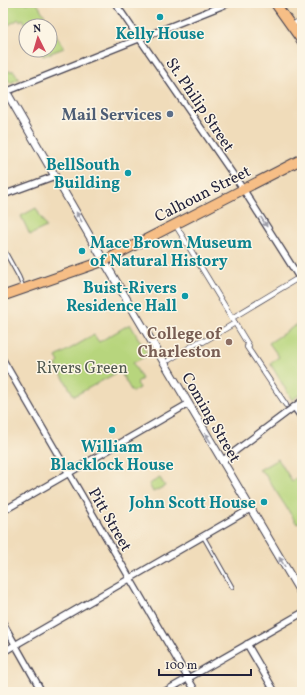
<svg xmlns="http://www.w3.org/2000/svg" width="305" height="695" font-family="Vollkorn,serif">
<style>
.green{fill:#b7d57d;stroke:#6c7c5c}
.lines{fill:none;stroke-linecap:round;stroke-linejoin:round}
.service-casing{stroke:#413e4e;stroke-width:5}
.pedestrian-casing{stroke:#413e4e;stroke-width:6}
.minor-casing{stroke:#413e4e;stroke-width:8}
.tertiary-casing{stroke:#413e4e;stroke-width:9}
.primary-casing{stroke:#413e4e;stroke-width:11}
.service{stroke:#fff;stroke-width:3}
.pedestrian{stroke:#fff;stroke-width:4.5}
.minor{stroke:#fff;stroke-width:5.5}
.tertiary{stroke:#fff;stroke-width:7}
.primary{stroke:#f6be86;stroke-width:9}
.oneway{fill:#9c9ca7}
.culture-dot{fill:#0f9aa8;stroke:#fcf5e5;stroke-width:1.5}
.service-dot{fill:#5c6f8a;stroke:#fcf5e5;stroke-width:1.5}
.education-dot{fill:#8d6e63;stroke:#fcf5e5;stroke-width:1.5}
.labels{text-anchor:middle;stroke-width:3;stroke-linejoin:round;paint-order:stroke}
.culture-label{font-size:16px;font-weight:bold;fill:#0d838f;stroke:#fcf5e5;text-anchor:end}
.street-label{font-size:16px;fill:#22223b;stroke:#fcf5e5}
.service-label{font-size:16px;font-weight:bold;fill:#4e5e75;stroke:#fcf5e5;text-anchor:end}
.education-label{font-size:16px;font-weight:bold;fill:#785e54;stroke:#fcf5e5;text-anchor:end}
.park-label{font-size:16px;fill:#4f584f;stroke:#fcf5e5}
</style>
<rect width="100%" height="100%" fill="#fcf5e5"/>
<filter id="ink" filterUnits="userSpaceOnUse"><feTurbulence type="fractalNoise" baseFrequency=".025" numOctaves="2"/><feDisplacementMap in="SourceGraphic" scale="8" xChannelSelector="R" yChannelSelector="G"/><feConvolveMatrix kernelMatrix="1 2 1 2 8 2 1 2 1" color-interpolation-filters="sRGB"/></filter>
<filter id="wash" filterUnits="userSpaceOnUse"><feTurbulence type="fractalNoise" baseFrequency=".012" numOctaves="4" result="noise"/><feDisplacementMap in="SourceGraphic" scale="16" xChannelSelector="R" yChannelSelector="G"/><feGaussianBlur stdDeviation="0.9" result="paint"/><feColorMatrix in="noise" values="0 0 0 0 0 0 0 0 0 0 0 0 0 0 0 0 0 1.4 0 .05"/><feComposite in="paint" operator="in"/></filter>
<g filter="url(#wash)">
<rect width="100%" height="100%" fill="#f0dcba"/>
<g class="green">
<path d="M 3,3 L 37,3 L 64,48 L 43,56 L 40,50 L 50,50 L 50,26 L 31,26 L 29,24 L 25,23 L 23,19 L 20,21 L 19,19 L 3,28 Z"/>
<path d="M 9,71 L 14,71 L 19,79 L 10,83 L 4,73 Z"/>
<path d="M 36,208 L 46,227 L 30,235 L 21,216 Z"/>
<path d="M 302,321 L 302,393 L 292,400 L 270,363 L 279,357 L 269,343 Z"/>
<path d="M 130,324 L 148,355 L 133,363 L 142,379 L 137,382 L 139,388 L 132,392 L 120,371 L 74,396 L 56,365 L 59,362 L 56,357 L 94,335 L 99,342 Z"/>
<path d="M 278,459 L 292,481 L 302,475 L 302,525 L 300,522 L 297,524 L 264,473 L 259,470 Z"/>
<path d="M 160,478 L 165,486 L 153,492 L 149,484 Z"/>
</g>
</g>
<g filter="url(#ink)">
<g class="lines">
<defs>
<g id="service">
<path d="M 3,248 L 19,277 L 23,287"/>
<path d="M 203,536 L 232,587"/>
</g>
<g id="pedestrian">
<path d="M 291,26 L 302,19"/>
<path d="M 175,224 L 249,346 L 247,347 L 286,405"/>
<path d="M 232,318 L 295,280"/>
<path d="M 169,360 L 202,340 L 203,342 L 235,323"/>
</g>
<g id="minor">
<path d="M 115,3 L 243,189 L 302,282"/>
<path d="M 3,93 L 229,3"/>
<path d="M 3,195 L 55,176"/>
<path d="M 3,360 L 196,692"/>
<path d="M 294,407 L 302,418"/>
<path d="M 222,461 L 302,401"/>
<path d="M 3,511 L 188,404"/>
<path d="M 3,623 L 42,692"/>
<path d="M 247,644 L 275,692"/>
<path d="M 3,652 L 250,509"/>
<path d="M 164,692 L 302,613"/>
</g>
<path id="tertiary" d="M 3,86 L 104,261 L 302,595"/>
<g id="primary">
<path d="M 275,3 L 302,41"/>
<path d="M 3,296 L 104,261 L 302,159"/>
</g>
</defs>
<use href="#service" class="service-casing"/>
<use href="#pedestrian" class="pedestrian-casing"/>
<use href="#minor" class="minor-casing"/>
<use href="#tertiary" class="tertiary-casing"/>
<use href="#primary" class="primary-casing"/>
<use href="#service" class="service"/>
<use href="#pedestrian" class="pedestrian"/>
<use href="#minor" class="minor"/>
<use href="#tertiary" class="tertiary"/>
<use href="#primary" class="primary"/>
</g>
<defs><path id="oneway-solid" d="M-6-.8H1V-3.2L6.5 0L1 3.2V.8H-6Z"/></defs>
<g class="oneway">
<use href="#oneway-solid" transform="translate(79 217) rotate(-120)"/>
<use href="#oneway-solid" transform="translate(264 222) rotate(57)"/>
<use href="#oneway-solid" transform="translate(208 438) rotate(-121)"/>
<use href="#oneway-solid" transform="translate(282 562) rotate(-121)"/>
</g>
</g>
<g class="culture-dot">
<circle cx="160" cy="17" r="4"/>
<circle cx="128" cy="173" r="4"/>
<circle cx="82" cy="251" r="4"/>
<circle cx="185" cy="296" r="4"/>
<circle cx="112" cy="430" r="4"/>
<circle cx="264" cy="502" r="4"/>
</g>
<circle class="service-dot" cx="170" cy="114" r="4"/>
<circle class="education-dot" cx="229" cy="342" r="4"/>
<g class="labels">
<g class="culture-label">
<text x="160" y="39" text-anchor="middle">Kelly House</text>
<text x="120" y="170">BellSouth<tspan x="120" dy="18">Building</tspan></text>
<text x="90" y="248" text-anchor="start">Mace Brown Museum<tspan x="90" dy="18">of Natural History</tspan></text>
<text x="177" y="293">Buist-Rivers<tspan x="177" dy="18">Residence Hall</tspan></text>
<text x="112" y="452" text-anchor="middle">William<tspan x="112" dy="18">Blacklock House</tspan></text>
<text x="256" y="508">John Scott House</text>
</g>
<g class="street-label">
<text transform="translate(201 104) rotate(56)" y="6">St. Philip Street</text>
<text transform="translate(202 193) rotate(-27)" y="6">Calhoun Street</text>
<text transform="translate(212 417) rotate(60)" y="6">Coming Street</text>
<text transform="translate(111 519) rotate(60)" y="6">Pitt Street</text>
</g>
<g class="service-label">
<text x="162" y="120">Mail Services</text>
</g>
<g class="education-label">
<text x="221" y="339">College of<tspan x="221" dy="18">Charleston</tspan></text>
</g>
<g class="park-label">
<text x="82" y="373">Rivers Green</text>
</g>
</g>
<rect width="305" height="695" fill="none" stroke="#fcf5e5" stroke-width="16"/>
<g transform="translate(38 38) rotate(355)"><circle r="19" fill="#fcf5e5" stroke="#a5a1a1"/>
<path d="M0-3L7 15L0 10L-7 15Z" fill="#d1495b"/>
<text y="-6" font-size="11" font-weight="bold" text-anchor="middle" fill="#22223b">N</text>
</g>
<path d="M159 669v6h92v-6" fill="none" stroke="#22223b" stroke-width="2"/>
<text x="165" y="669" font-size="12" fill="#22223b" stroke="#fcf5e5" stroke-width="3" paint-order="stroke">100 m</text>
</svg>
